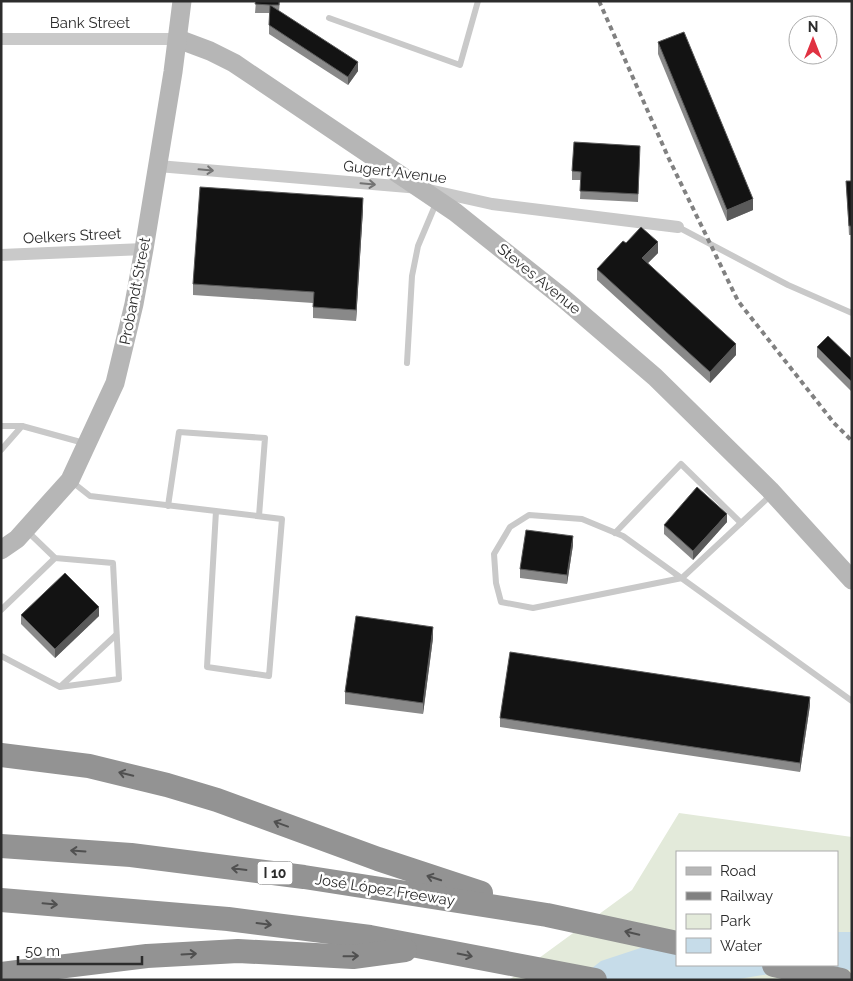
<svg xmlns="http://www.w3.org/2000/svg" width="853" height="981" font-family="Raleway,sans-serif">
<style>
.green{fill:#e3eada;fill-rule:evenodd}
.water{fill:#c6dce9}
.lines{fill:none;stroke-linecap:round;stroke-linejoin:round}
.service{stroke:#c9c9c9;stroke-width:6}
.minor{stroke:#c9c9c9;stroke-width:12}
.secondary{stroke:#b6b6b6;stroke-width:19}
.motorway{stroke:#939393;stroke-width:24}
.rail{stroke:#818181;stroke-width:4;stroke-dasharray:5 4;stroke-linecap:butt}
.wall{fill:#898989}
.shaded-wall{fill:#5a5a5a}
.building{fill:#131313;stroke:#5a5a5a}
.oneway{stroke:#737373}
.oneway2{stroke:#505050}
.labels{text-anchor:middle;stroke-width:5;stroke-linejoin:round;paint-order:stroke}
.shield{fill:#fff;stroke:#6b6b6b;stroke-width:1}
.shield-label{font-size:14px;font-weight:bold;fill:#2c2c2c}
.street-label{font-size:15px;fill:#2c2c2c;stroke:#fff}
</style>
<rect width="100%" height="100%" fill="#fff"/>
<path class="green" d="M 679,813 L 852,837 L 852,980 L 509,980 L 632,890 ZM 677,852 L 837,852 L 837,965 L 677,965 Z"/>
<path class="water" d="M 837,932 L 852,932 L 852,970 L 811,967 L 733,980 L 577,980 L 601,961 L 677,936 L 677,965 L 837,965 Z"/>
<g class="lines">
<g class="service">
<path d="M 329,18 L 460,65 L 478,1"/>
<path d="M 678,227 L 788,285 L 852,313"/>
<path d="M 407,363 L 412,276 L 418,246 L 437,201"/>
<path d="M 1,426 L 22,426"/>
<path d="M 1,450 L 22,426 L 84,443"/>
<path d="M 71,481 L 90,496 L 216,511 L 207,667 L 269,676 L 282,519 L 216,511"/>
<path d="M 771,495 L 682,578 L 533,608 L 501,602 L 496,583 L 494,554 L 510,527 L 529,515 L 582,519 L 623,536 L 852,701"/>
<path d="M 168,506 L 179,432 L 265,438 L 259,516"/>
<path d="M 615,533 L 681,464 L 741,523"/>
<path d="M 1,610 L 55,558"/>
<path d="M 1,656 L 60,687 L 119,679 L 113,563 L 55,558 L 26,530"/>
<path d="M 61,686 L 116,635"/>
</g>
<g class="minor">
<path d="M 1,39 L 178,39"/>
<path d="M 158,166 L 420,188 L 492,204 L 678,227"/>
<path d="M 1,255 L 144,249"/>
</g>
<g class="secondary">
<path d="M 178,39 L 210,51 L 234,63 L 455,212 L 563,298 L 655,377 L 770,490 L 852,580"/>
<path d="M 1,550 L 17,539 L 70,480 L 115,383 L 134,304 L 144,249 L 173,72 L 182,1"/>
</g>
<g class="motorway">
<path d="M 1,755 L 89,766 L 167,785 L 217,800 L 378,859 L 481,893"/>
<path d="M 1,846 L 131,855 L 304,877 L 547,915 L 677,943"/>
<path d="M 1,900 L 228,919 L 370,937 L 595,980"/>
<path d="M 774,965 L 841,980"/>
<path d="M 1,974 L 147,956 L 238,951 L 353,957 L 405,950"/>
</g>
<path class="rail" d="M 599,1 L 669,159 L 738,301 L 834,423 L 852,441"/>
</g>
<g class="wall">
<path d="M 256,1 L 280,1 L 279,11 L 358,71 L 348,85 L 269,34 L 269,13 L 255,13 Z"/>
<path d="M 658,42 L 753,210 L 727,221 L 658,54 Z"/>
<path d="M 640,154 L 638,202 L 580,199 L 581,180 L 572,180 L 572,171 Z"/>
<path d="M 846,181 L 852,181 L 852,235 L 849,235 Z"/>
<path d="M 363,209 L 356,321 L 313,318 L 313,303 L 193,295 L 193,284 Z"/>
<path d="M 626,243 L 658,253 L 648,263 L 736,355 L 710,383 L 597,280 L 597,269 Z"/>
<path d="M 817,347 L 852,359 L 852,392 L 817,357 Z"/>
<path d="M 727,522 L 693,560 L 664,534 L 664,525 Z"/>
<path d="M 573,545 L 567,584 L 520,578 L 520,569 Z"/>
<path d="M 21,615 L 99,616 L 55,658 L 21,624 Z"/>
<path d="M 433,638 L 423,714 L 345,704 L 345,692 Z"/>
<path d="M 810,705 L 800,772 L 500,727 L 500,718 Z"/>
</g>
<g class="shaded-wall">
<path d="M 358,62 L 358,71 L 348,85 L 348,77 Z"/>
<path d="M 363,198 L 363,209 L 356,321 L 356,310 Z"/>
<path d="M 753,199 L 753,210 L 727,221 L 727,210 Z"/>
<path d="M 658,242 L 658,253 L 642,269 L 642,258 Z"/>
<path d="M 736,344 L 736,355 L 710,383 L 710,372 Z"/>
<path d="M 727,514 L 727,522 L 693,560 L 693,551 Z"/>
<path d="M 573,536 L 573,545 L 567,584 L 567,575 Z"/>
<path d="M 99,607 L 99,616 L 55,658 L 55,649 Z"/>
<path d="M 433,627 L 433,638 L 423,714 L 423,703 Z"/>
<path d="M 810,697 L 810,705 L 800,772 L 800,763 Z"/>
</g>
<g class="building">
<path d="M 256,1 L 279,1 L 279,5 L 270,5 L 358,62 L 348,77 L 269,25 L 270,5 L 255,4 Z"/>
<path d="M 684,32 L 753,199 L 727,210 L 658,42 Z"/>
<path d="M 574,142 L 640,146 L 638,194 L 580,191 L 581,172 L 572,171 Z"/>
<path d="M 846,181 L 852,181 L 852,226 L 849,226 Z"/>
<path d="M 200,187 L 363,198 L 356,310 L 313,307 L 314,292 L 193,284 Z"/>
<path d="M 641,227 L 658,242 L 642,258 L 736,344 L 710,372 L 597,269 L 623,241 L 626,243 Z"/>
<path d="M 828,336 L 852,359 L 852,382 L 817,347 Z"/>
<path d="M 697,487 L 727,514 L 693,551 L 664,525 Z"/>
<path d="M 526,530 L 573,536 L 567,575 L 520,569 Z"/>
<path d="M 65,573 L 99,607 L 55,649 L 21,615 Z"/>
<path d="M 356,616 L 433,627 L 423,703 L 345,692 Z"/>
<path d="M 510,652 L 810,697 L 800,763 L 500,718 Z"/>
</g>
<defs><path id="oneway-shaft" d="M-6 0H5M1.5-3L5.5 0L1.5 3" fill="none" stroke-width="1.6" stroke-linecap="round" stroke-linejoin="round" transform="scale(1.25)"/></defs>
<g class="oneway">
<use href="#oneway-shaft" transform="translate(206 170) rotate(5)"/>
<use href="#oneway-shaft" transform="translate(368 184) rotate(5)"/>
</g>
<g class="oneway2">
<use href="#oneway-shaft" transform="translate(126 774) rotate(-166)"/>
<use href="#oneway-shaft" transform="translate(281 824) rotate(-160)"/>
<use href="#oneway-shaft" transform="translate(78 851) rotate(-176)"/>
<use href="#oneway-shaft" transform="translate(239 869) rotate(-173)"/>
<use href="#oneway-shaft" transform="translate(434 878) rotate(-162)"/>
<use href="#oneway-shaft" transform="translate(50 904) rotate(5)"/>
<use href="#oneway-shaft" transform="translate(264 924) rotate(7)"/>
<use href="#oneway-shaft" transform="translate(632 933) rotate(-167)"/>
<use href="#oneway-shaft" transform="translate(189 954) rotate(-3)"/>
<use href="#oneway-shaft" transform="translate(465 955) rotate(11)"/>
<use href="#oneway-shaft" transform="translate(351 956) rotate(-1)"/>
</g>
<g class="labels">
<rect class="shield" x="257.5" y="861.5" width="35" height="23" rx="4"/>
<g class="shield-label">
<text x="275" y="878">I 10</text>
</g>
<g class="street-label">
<text x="90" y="28">Bank Street</text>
<text transform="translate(395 172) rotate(7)" y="5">Gugert Avenue</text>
<text transform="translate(72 236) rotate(-3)" y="5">Oelkers Street</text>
<text transform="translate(539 279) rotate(39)" y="5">Steves Avenue</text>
<text transform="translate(135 291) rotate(-79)" y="5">Probandt Street</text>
<text transform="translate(385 890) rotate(9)" y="5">José López Freeway</text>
</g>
</g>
<rect width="853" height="981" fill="none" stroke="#2c2c2c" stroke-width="5"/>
<rect x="676" y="851" width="162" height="115" fill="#ffffff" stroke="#ababab"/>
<rect x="686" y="867" width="25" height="8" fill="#b6b6b6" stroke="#ababab"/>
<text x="720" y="876" font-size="15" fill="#2c2c2c">Road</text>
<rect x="686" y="892" width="25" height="8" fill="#818181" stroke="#ababab"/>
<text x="720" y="901" font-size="15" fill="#2c2c2c">Railway</text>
<rect x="686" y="914" width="25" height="15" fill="#e3eada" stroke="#ababab"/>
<text x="720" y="926" font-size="15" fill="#2c2c2c">Park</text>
<rect x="686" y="938" width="25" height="15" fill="#c6dce9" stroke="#ababab"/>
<text x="720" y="951" font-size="15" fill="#2c2c2c">Water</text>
<g transform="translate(813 40)"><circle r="24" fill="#ffffff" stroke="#ababab"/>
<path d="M0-4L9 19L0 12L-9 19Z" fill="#e03242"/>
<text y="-8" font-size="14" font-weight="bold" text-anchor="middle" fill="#2c2c2c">N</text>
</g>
<path d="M18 956v8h124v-8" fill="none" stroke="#2c2c2c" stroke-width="2.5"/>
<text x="25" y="956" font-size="15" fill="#2c2c2c" stroke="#ffffff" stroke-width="4" paint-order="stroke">50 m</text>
</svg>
